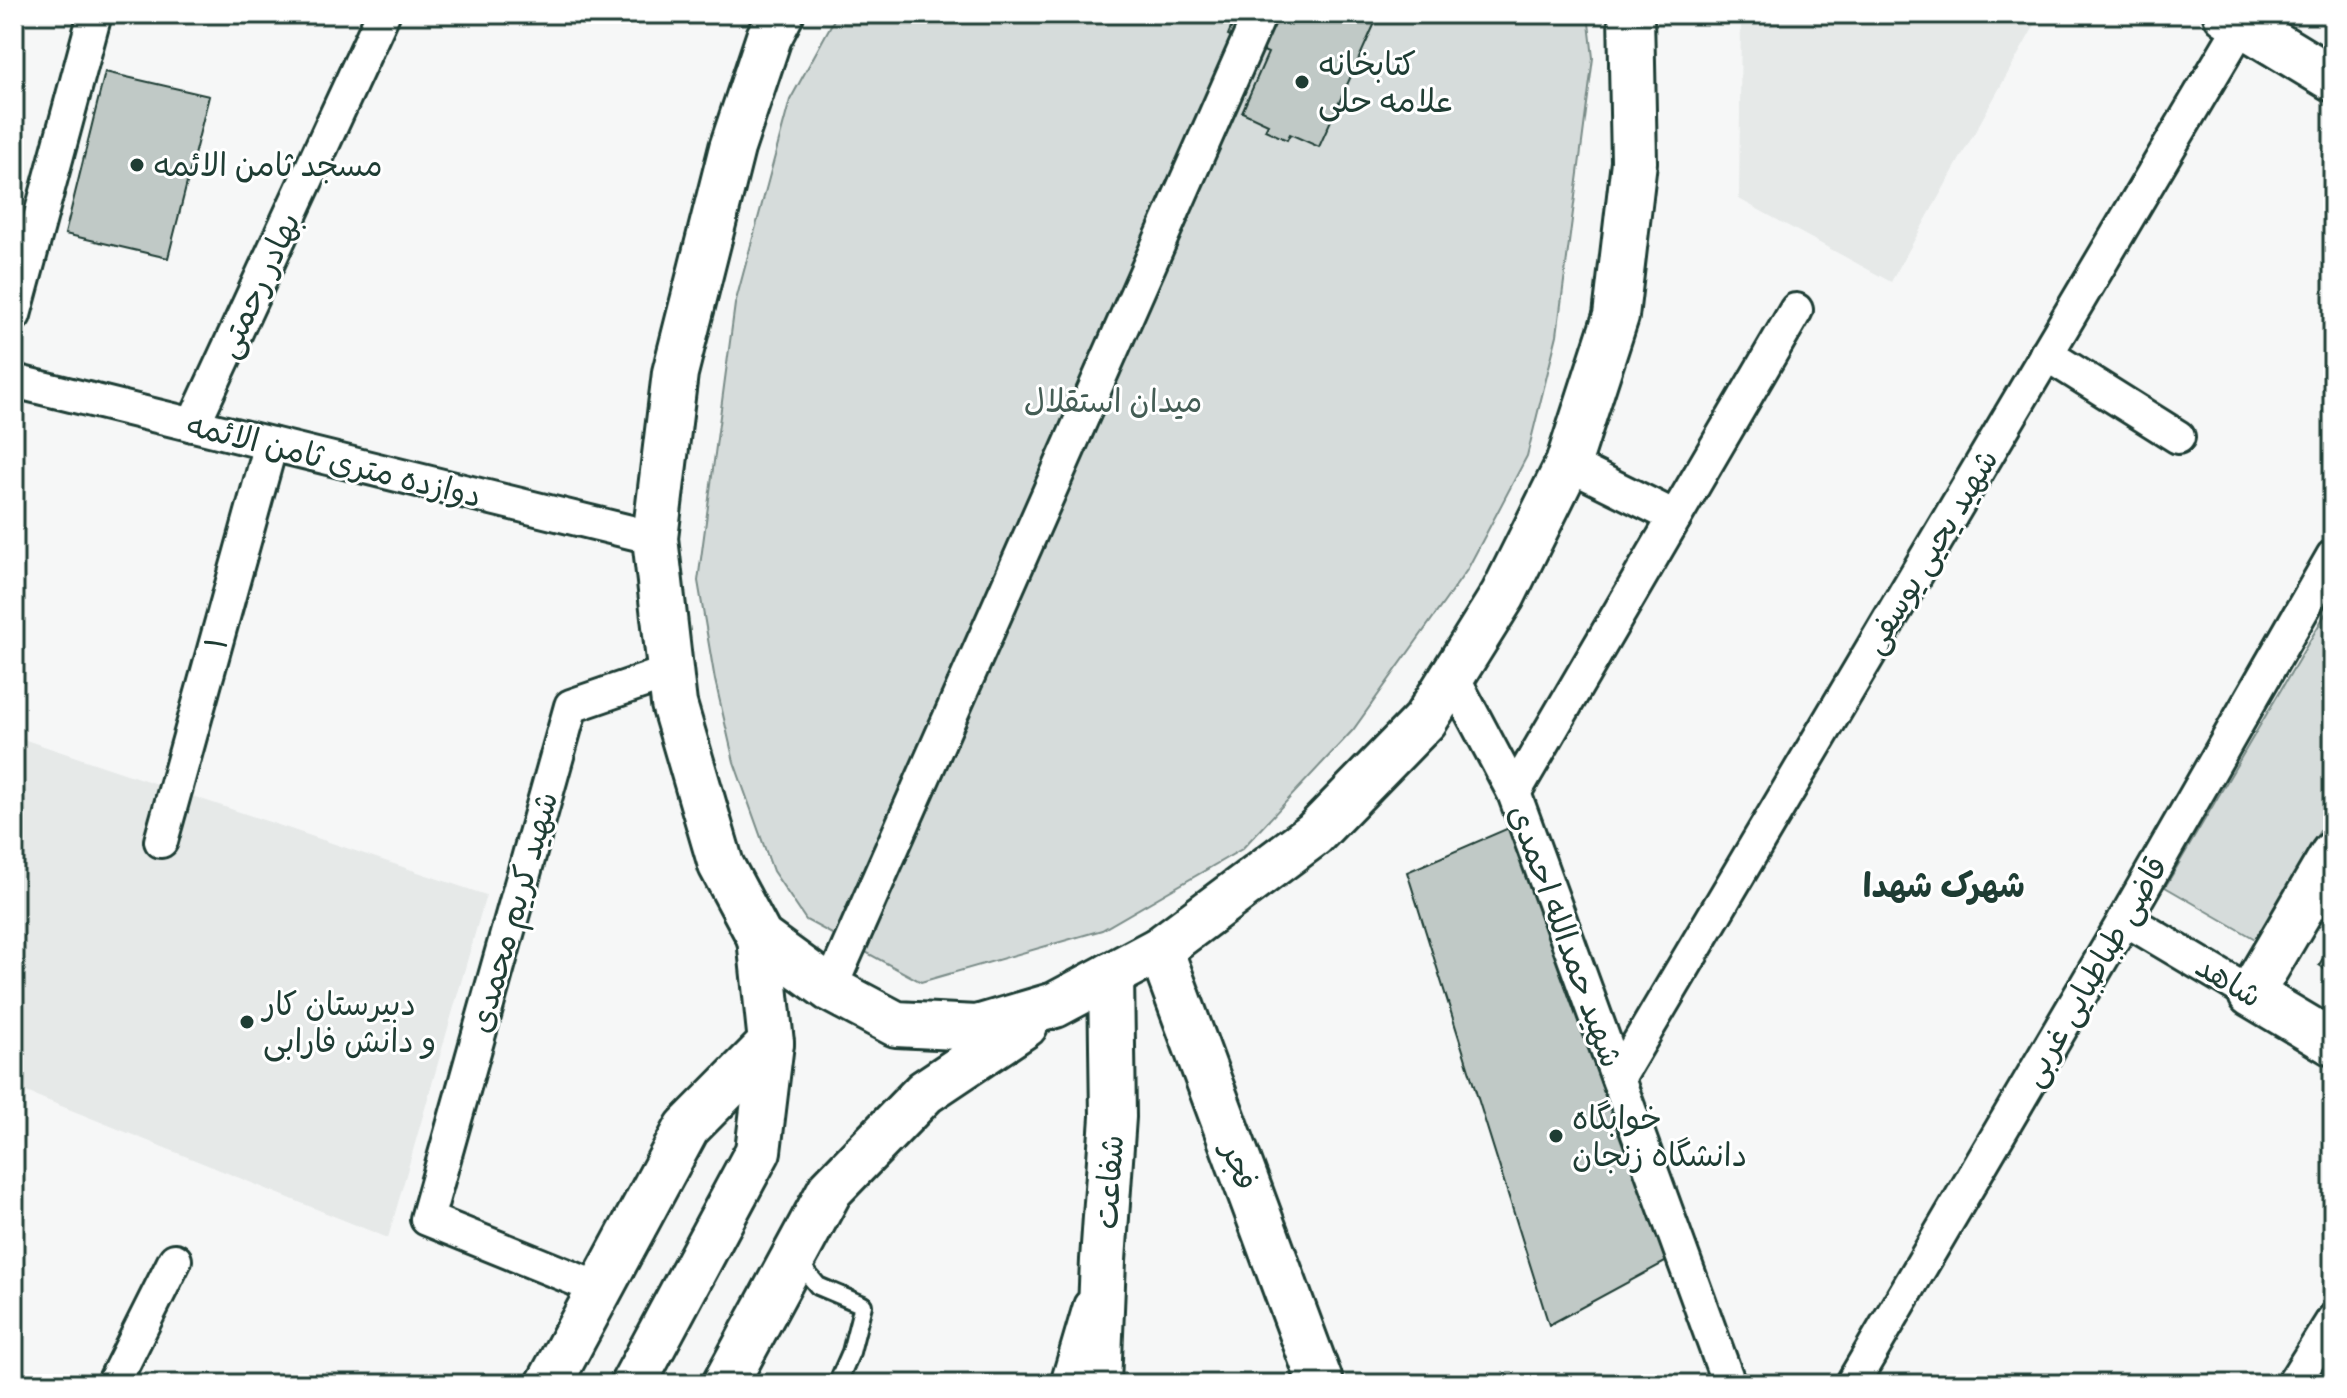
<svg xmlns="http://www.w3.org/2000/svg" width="2347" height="1398" font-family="Caveat,'Playpen Sans Arabic',sans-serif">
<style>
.built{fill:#e6e9e8}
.green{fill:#d6dcdb;stroke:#7a8c88;stroke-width:2}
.building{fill:#c0c9c6;stroke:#1f3d34;stroke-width:2}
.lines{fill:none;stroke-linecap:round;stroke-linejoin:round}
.lane-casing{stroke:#1f3d34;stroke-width:22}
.street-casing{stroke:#1f3d34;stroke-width:38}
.secondary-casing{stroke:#1f3d34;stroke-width:50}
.lane{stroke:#fff;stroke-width:16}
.street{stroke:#fff;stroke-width:32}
.secondary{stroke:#fff;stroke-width:44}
.poi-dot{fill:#1f3d34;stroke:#fff;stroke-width:3}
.labels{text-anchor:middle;stroke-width:6;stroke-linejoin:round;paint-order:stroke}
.poi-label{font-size:32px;fill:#1f3d34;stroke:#fff;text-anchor:start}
.street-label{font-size:32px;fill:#1f3d34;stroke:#fff}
.park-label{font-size:32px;fill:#445d55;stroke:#fff}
.neighbourhood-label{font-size:34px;font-weight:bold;fill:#1f3d34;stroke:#fff}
</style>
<rect width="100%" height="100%" fill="#f6f7f7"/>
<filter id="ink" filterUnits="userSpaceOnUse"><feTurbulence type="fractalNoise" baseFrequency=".0125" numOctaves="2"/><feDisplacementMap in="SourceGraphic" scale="16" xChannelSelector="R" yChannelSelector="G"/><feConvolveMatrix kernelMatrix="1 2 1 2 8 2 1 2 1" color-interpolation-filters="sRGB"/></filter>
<g filter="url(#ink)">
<g class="built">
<path d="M 1741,14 L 2041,14 L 1891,282 L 1739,199 Z"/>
<path d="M 14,736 L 486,895 L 388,1238 L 14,1087 Z"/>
</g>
<g class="green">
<path d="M 837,14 L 1588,14 L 1593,58 L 1557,335 L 1527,456 L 1467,570 L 1353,730 L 1242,849 L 1102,930 L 921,982 L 806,920 L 773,871 L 734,762 L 715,680 L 698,581 L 735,304 L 790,100 Z"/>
<path d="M 2333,601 L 2333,808 L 2257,940 L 2165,887 Z"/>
</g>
<g class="building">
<path d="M 1237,14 L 1379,14 L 1319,147 L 1290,134 L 1287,140 L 1265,130 L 1268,124 L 1242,112 L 1268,53 L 1228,35 Z"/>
<path d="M 105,72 L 209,96 L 168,258 L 65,234 Z"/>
<path d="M 1511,827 L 1667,1261 L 1549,1325 L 1407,872 Z"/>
<path d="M 2333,941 L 2333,974 L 2319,965 Z"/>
</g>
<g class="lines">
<defs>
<path id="lane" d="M 796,1260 L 818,1286 L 863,1305 L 851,1352 L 837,1384"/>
<g id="street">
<path d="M 14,315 L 95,14"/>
<path d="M 2046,354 L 2178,437"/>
<path d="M 14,381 L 655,538"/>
<path d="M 193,425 L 383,14"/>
<path d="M 1568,464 L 1675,517"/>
<path d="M 1452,676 L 1514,793 L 1729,1384"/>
<path d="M 1514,793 L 1796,310"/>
<path d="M 161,841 L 271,444"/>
<path d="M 2125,919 L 2251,994"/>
<path d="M 830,989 L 1260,14"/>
<path d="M 1618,1078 L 2242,24"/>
<path d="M 600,1289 L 427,1219 L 571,706 L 670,672"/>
<path d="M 113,1384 L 175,1260"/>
<path d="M 1067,1384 L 1090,1306"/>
<path d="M 1852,1384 L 2125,919 L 2333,556"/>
<path d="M 2293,1384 L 2333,1320"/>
</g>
<g id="secondary">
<path d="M 781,14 L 769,37 L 732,148 L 675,373 L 655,538 L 674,704 L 721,865 L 760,938 L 830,989 L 896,1024 L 977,1028 L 1055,1005 L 1160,949 L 1314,834 L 1425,720 L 1503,595 L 1568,464 L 1616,316 L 1634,162 L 1631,14"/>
<path d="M 2226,14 L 2333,79"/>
<path d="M 2333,854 L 2251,994 L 2333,1043"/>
<path d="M 1160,949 L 1321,1384"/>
<path d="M 549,1384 L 687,1128 L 771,1043"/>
<path d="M 633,1384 L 758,1151 L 771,1043 L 760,938"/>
<path d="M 725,1384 L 830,1190 L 925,1092 L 1025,1025"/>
<path d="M 1098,1384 L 1103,1260 L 1113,1117 L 1111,975"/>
</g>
</defs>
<use href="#lane" class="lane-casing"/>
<use href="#street" class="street-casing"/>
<use href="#secondary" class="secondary-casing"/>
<use href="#lane" class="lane"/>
<use href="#street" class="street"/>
<use href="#secondary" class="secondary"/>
</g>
</g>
<g class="poi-dot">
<circle cx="1302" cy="82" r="8"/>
<circle cx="137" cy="165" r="8"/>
<circle cx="247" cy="1022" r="8"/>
<circle cx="1556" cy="1136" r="8"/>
</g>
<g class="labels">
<g class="poi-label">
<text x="1318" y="75">کتابخانه<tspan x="1318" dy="37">علامه حلی</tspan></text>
<text x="153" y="176">مسجد ثامن الائمه</text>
<text x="263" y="1015">دبیرستان کار<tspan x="263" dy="37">و دانش فارابی</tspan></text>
<text x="1572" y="1129">خوابگاه<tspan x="1572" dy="37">دانشگاه زنجان</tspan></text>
</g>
<g class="street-label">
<text transform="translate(258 285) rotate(-65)" y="11">بهادر رحمتی</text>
<text transform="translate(334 460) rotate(14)" y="11">دوازده متری ثامن الائمه</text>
<text transform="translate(1930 551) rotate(-59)" y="11">شهید یحیی یوسفی</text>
<text transform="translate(216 643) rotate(-75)" y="11">۱</text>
<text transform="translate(513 912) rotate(-74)" y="11">شهید کریم محمدی</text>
<text transform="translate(1566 936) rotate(70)" y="11">شهید حمدالله احمدی</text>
<text transform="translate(2094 971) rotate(-60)" y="11">قاضی طباطبایی غربی</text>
<text transform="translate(2229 981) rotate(31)" y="11">شاهد</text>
<text transform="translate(1240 1166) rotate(70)" y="11">فجر</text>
<text transform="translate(1109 1182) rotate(-86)" y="11">شفاعت</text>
</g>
<g class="park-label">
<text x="1113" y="412">میدان استقلال</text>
</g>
<g class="neighbourhood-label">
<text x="1944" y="897">شهرک شهدا</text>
</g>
</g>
<rect width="2347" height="1398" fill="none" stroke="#fff" stroke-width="48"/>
<rect x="24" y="24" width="2299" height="1350" fill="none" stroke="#1f3d34" stroke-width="3" filter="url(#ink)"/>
</svg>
